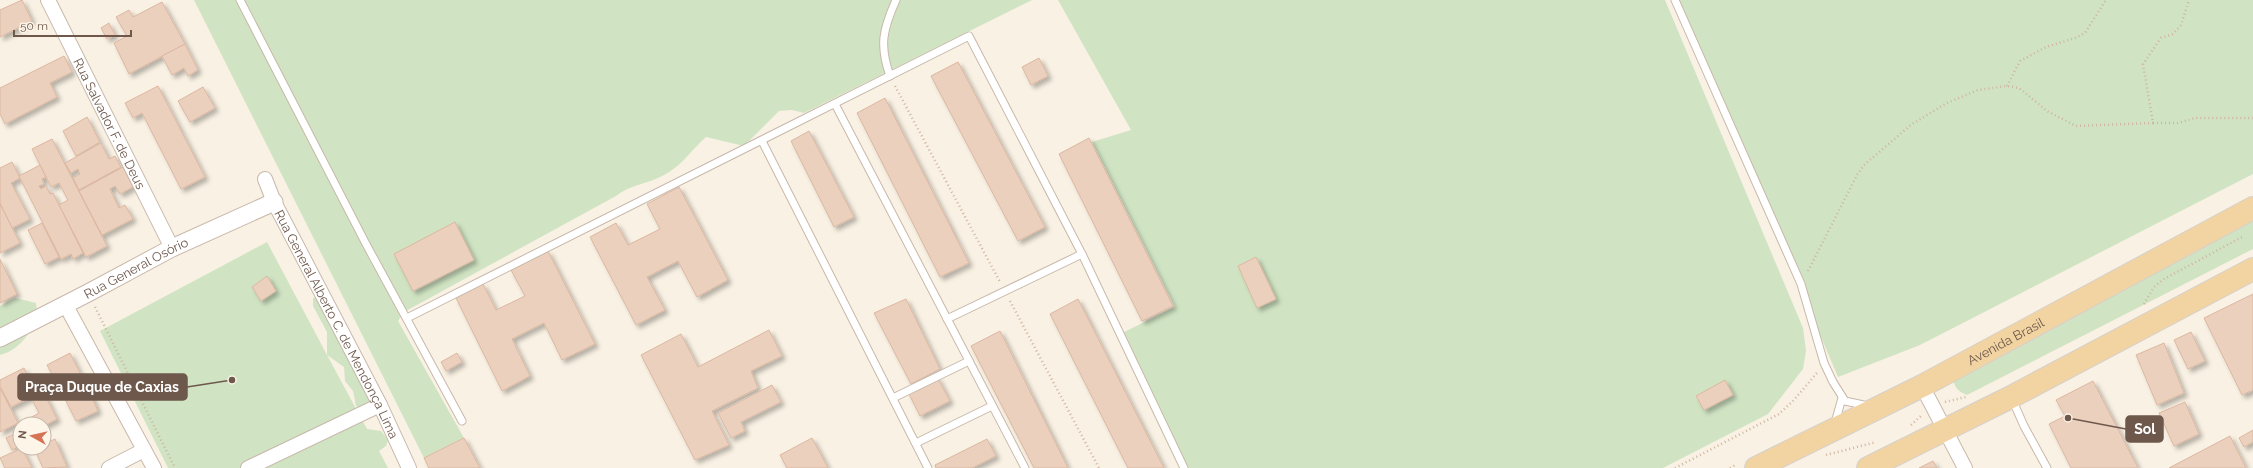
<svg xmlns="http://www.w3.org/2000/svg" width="2253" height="468" font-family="Raleway,sans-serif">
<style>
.green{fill:#d0e4c3}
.building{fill:#ebd0be;stroke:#dcb7a0;filter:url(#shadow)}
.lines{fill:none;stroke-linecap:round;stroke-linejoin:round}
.service-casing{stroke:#c8b8ab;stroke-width:9}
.minor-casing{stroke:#c8b8ab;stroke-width:16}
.tertiary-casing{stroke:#c8b8ab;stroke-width:19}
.primary-casing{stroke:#d6d0cd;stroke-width:24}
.path{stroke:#cfb4a1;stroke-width:2.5;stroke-dasharray:1 3;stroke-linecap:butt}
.service{stroke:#fff;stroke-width:7}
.minor{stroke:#fff;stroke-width:14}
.tertiary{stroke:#fff;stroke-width:17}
.primary{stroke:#f1d4a2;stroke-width:22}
.labels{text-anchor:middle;stroke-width:4;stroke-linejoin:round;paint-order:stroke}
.street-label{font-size:13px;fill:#6e584c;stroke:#fdf5e8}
.leader{fill:none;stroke:#6e584c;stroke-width:1.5}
.callout-dot{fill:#6e584c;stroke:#fdf5e8;stroke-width:1.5}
.callout{fill:#6e584c;stroke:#6e584c;stroke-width:1.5}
.callout-label{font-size:14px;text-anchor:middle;font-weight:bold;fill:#fff}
</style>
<defs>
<filter id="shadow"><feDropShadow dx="3.5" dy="3.5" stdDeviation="2" flood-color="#0004"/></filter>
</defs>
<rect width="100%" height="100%" fill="#f9f1e3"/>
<g class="green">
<path d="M 194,0 L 1032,0 L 804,113 L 792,110 L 779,111 L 744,146 L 706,137 C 691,150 682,166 664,175 C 648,184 631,184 616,196 L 404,312 L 398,321 L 464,438 L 424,458 Z"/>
<path d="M 1058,0 L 1665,0 L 1803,328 L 1806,351 L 1803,369 L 1768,414 L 1663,468 L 1186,468 L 1118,335 L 1175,307 L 1092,142 L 1131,130 Z"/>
<path d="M 1678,0 L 2253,0 L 2253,174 L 1920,345 L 1838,377 Z"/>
<path d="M 2253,217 L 2253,249 L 1967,395 C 1959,392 1955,388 1953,380 Z"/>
<path d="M 267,242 L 327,355 L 327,332 L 313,306 L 313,298 L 323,297 L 376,399 L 369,411 L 356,406 L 353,391 L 345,381 L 344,367 L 327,355 L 367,429 L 381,431 L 388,440 L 386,446 L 379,451 L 388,468 L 168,468 L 100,331 Z"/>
<path d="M 15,298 L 36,303 C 40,324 21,350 0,355 L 0,306 Z"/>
</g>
<g class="building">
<path d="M 22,0 L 32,21 L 0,37 L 0,10 Z"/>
<path d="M 162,2 L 185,44 L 129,74 L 114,43 L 127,36 L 116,17 L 129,10 L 133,17 Z"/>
<path d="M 109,23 L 115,35 L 107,39 L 101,28 Z"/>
<path d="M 185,44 L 198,70 L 188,76 L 184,68 L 172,75 L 162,56 Z"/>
<path d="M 64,56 L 72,72 L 50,83 L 57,97 L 5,124 L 0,114 L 0,88 Z"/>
<path d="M 1039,58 L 1048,76 L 1031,85 L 1022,67 Z"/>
<path d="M 958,62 L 1045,227 L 1018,241 L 931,76 Z"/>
<path d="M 158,86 L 205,177 L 181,189 L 142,113 L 133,118 L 125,103 Z"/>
<path d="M 203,87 L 215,108 L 190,122 L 178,101 Z"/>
<path d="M 885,98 L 969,263 L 940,277 L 857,113 Z"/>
<path d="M 87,117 L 100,142 L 76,156 L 63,131 Z"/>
<path d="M 809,131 L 854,217 L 834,227 L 791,141 Z"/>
<path d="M 1089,138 L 1173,306 L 1142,321 L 1059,154 Z"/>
<path d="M 52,139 L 107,246 L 86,257 L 59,205 L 68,200 L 59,183 L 51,187 L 32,149 Z"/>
<path d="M 101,143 L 109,159 L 115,156 L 121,167 L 79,190 L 73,178 L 80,174 L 78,169 L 71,173 L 65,163 Z"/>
<path d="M 12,162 L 20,178 L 11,183 L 30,219 L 12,228 L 0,203 L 0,168 Z"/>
<path d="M 40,165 L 46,177 L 42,179 L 44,184 L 39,186 L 41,189 L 46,186 L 50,194 L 53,193 L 83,253 L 73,259 L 71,254 L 61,259 L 19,176 Z"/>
<path d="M 123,167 L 133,187 L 120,194 L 115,186 L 110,189 L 119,208 L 125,205 L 133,219 L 102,235 L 79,191 Z"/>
<path d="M 679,187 L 728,280 L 697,297 L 678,261 L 647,277 L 665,310 L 636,325 L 590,237 L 616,223 L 628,245 L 660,229 L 647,204 Z"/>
<path d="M 0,204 L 20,243 L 0,253 Z"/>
<path d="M 455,222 L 474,260 L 413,291 L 394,254 Z"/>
<path d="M 42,223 L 59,257 L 45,264 L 28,230 Z"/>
<path d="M 548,251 L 595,344 L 562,360 L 544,323 L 512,339 L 530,376 L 502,391 L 456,298 L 483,284 L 496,310 L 525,296 L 511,270 Z"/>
<path d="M 1256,257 L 1276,299 L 1257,308 L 1238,266 Z"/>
<path d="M 0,259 L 17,294 L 0,303 Z"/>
<path d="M 267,276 L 276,291 L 261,301 L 252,287 Z"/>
<path d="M 2253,294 L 2253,390 L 2242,395 L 2204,318 Z"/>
<path d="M 906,299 L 940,369 L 911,384 L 874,313 Z"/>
<path d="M 1078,299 L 1164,468 L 1128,468 L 1050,314 Z"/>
<path d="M 769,330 L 782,356 L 751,371 L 758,388 L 712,411 L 729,445 L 695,460 L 641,355 L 681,334 L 698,367 Z"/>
<path d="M 1000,331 L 1068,468 L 1034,468 L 971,346 Z"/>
<path d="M 2191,332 L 2205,361 L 2188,369 L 2174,340 Z"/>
<path d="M 2164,343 L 2184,393 L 2157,405 L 2136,355 Z"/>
<path d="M 70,353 L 81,375 L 58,386 L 47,365 Z"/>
<path d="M 457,353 L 462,362 L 446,371 L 441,362 Z"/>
<path d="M 24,368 L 37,394 L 43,391 L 57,419 L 44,426 L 20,424 L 20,426 L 19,424 L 39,413 L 31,397 L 11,407 L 0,386 L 0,380 Z"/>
<path d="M 937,377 L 950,401 L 920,416 L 908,392 Z"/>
<path d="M 1725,380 L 1733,395 L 1704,410 L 1696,396 Z"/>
<path d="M 2093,381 L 2138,468 L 2071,468 L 2049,424 L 2065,416 L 2056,400 Z"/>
<path d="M 772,385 L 781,402 L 741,422 L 745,431 L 731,438 L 718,413 Z"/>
<path d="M 0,388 L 18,423 L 0,432 Z"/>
<path d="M 88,388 L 98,411 L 76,421 L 65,399 Z"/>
<path d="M 2185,402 L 2199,434 L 2174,446 L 2159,413 Z"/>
<path d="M 2253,430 L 2253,442 L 2244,447 L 2239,438 Z"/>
<path d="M 14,434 L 20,446 L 12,450 L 6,438 Z"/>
<path d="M 2230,436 L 2246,468 L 2169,468 Z"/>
<path d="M 464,438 L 480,468 L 429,468 L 424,458 Z"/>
<path d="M 812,438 L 828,468 L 787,468 L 780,455 Z"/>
<path d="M 55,439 L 67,467 L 43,468 L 34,448 L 44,448 L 44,444 Z"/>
<path d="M 987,439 L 996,456 L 972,468 L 936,468 L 935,465 Z"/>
<path d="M 22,448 L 32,468 L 5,468 L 0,458 Z"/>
<path d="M 1933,461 L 1937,468 L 1919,468 Z"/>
</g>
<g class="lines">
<defs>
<g id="service">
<path d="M 240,0 L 366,244 L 462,421"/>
<path d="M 1675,0 L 1801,284 L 1824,363 L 1833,382 L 1845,401 L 1868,406"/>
<path d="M 890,76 C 879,45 883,29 896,0"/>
<path d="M 835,104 L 1025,468"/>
<path d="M 762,141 L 928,468"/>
<path d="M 407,318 L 969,36 L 1082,254 L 1184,468"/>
<path d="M 947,319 L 1082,254"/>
<path d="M 893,398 L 969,361"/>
<path d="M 2012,399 L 2024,426 L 2047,468"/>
<path d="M 1835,423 L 1842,398"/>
<path d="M 916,443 L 992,406"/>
</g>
<g id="minor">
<path id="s1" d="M 48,0 L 172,248"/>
<path id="s2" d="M 265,179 L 274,202 L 380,405 L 409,468"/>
<path d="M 65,304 L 154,468"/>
<path d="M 1922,386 L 1965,468"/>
<path d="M 109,468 L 144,450"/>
<path d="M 248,468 L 380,405"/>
</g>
<g id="tertiary">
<path id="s3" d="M 0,338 L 88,293 L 172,248 L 274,202"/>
</g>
<g id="primary">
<path id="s4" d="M 1756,468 L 1922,386 L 2253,208"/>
<path d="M 1868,468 L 2011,397 L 2253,269"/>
</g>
</defs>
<use href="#service" class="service-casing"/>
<use href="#minor" class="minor-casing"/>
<use href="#tertiary" class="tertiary-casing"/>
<use href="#primary" class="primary-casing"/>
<g class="path">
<path d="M 895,86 L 1000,282"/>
<path d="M 2007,86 L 2020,61 L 2046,47 L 2075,38 L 2085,33 L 2106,0"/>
<path d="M 2153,123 L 2178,123 L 2195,118 L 2253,118"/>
<path d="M 1808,271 L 1857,175 L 1864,165 L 1912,124 L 1947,103 L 1978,90 L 2007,86 L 2019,88 L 2047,111 L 2076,126 L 2153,123 L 2143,64 L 2161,38 L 2173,34 L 2181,25 L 2189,0"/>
<path d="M 1010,301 L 1099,468"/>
<path d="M 2144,304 L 2154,287 L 2164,279 L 2244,236"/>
<path d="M 95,307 L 175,468"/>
<path d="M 1945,402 L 1966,397"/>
<path d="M 1911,425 L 1921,416"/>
<path d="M 1826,455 L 1876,442"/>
<path d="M 1675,468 L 1779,414 L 1793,401 L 1817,373"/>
<path d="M 1730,468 L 1737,464"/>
</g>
<use href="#service" class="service"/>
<use href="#minor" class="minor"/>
<use href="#tertiary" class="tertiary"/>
<use href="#primary" class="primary"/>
</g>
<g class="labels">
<g class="street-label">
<text dy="5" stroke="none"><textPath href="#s1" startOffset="138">Rua Salvador F. de Deus</textPath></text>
<text dy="5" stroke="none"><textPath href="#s3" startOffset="153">Rua General Osório</textPath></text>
<text dy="5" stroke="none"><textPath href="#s2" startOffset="162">Rua General Alberto C. de Mendonça Lima</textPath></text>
<text dy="5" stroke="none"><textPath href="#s4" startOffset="280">Avenida Brasil</textPath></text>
</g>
</g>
<path class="leader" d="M232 380L187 387M2068 418L2126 429"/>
<g class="callout-dot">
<circle cx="232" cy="380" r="4"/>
<circle cx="2068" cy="418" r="4"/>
</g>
<g class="callout">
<rect x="18" y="374" width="169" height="26" rx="4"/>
<rect x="2126" y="416" width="37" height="26" rx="4"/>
</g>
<g class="callout-label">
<text x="102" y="392">Praça Duque de Caxias</text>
<text x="2145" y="434">Sol</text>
</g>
<g transform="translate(32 436) rotate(278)"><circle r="19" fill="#fdf5e8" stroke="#c4b6aa"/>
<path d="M0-3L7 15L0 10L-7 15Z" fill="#d67355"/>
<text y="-6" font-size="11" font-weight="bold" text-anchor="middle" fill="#6e584c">N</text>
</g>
<path d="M14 30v6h117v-6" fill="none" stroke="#6e584c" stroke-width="2"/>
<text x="20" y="30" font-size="12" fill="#6e584c" stroke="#fdf5e8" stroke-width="3" paint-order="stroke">50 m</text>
</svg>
